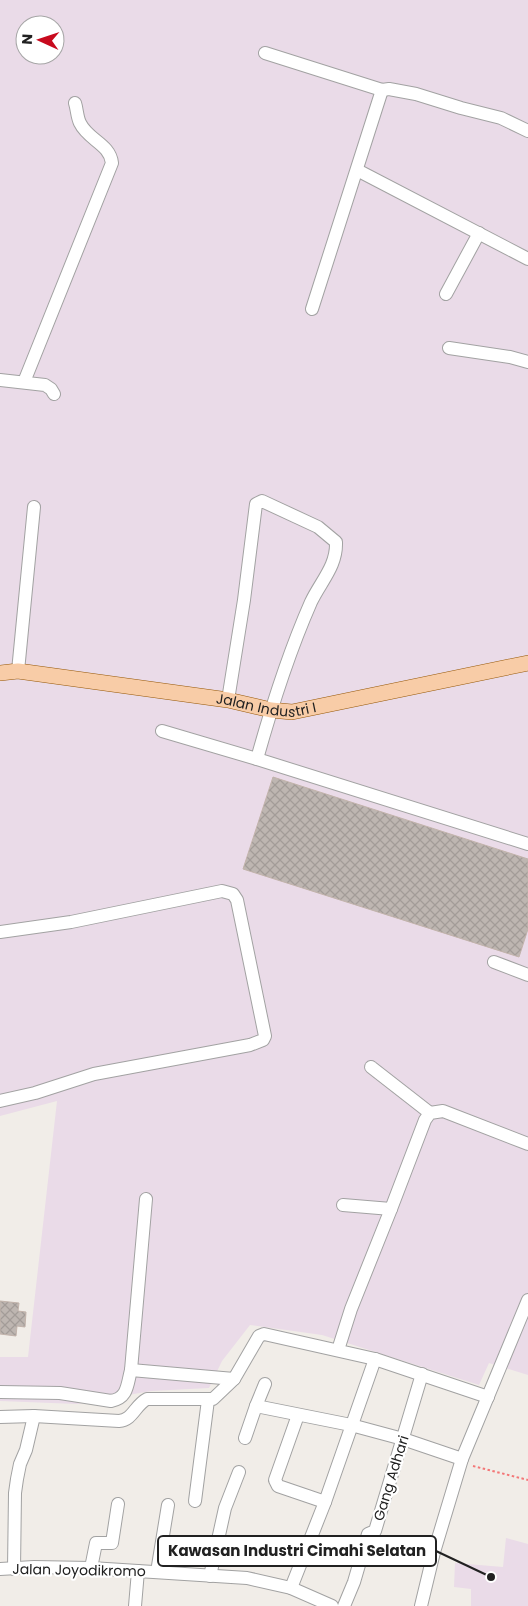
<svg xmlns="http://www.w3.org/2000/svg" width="528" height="1606" font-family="Poppins,sans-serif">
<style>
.industrial{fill:#eadbe8;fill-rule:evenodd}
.building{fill:url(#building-cross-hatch);stroke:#c2b3ab}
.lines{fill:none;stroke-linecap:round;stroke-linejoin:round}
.minor-casing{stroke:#a2a2a2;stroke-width:14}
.major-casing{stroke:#965808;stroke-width:16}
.path{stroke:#f37777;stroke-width:2;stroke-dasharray:2.5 2.5;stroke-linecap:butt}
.minor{stroke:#fff;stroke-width:12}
.major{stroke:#f8cca7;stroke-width:15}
.labels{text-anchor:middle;stroke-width:4.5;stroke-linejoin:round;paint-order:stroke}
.street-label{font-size:14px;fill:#212121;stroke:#fff}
.leader{fill:none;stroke:#212121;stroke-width:2}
.callout-dot{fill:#212121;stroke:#fff;stroke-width:2}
.callout{fill:#fff;stroke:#212121;stroke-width:2}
.callout-label{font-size:15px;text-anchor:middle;font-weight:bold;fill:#212121}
</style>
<defs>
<pattern id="building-cross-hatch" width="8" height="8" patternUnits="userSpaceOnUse" patternTransform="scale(1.25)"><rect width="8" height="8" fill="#beb6b1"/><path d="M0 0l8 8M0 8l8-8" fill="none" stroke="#a39c98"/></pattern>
</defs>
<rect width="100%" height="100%" fill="#f1ede8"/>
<g class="industrial">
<path d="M 0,0 L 528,0 L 528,1375 L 489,1363 L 479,1385 L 322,1335 L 250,1325 L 222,1361 L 209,1388 L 151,1391 L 77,1404 L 0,1401 L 0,1357 L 28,1357 L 57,1101 L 0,1116 ZM 25,25 L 55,25 L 55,55 L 25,55 Z"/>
<path d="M 506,1538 L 528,1544 L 528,1606 L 471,1606 L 471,1589 L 454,1587 L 455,1563 L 503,1567 Z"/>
</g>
<g class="building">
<path d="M 273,777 L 528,859 L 528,929 L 519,957 L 243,869 Z"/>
<path d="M 0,1301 L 19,1303 L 18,1311 L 26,1312 L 25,1327 L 17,1326 L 16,1336 L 0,1334 Z"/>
</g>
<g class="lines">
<defs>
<g id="minor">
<path d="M 265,53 L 382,90 L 389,89 L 416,94 L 461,108 L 501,118 L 528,131"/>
<path d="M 357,170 L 528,259"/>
<path d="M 446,294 L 479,233"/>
<path d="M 312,309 L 382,90"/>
<path d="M 449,348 L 510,357 L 528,362"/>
<path d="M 0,380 L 45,385 L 51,389 L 54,394"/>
<path d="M 24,382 L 112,163 C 110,144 88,140 80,123 C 77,117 77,109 75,103"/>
<path d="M 18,671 L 34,507"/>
<path d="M 228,700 L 244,600 L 256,504 L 262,501 L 318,527 L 336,542 C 337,566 321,581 311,602 C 289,652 272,705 257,759"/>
<path d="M 162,731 L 257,759 L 528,844"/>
<path d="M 0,932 L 71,922 L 222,891 L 233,894 L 237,900 L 265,1036 L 263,1040 L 250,1045 L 94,1074 L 35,1093 L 0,1101"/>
<path d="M 494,962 L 528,975"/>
<path d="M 371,1067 L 430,1113"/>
<path d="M 343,1205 L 391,1209"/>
<path d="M 338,1350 L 351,1309 L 391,1209 L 425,1120 L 430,1113 L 443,1111 L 528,1144"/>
<path d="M 131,1370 L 234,1379"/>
<path d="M 0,1392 L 60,1393 L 111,1401 C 128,1398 127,1385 131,1370 L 146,1199"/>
<path d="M 256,1406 L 265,1384"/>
<path d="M 298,1415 L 275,1480 L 278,1486 L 325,1502"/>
<path d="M 0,1417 L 34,1416 L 119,1421 C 133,1420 135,1405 147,1399 L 213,1399 L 234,1379 L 259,1336 L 264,1334 L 375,1359 L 488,1397"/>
<path d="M 245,1438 L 256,1406 L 351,1425 L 403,1439 L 462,1459"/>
<path d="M 195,1501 L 208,1400"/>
<path d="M 91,1568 L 96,1543 L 112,1543 L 118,1504"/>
<path d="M 0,1569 L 34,1567 L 91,1568 L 247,1578 L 291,1588 L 332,1606"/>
<path d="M 14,1569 L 15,1493 L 17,1479 L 20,1464 L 26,1450 L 34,1416"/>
<path d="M 157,1572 L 168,1505"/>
<path d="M 210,1576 L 225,1508 L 239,1472"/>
<path d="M 291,1588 L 325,1502 L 375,1359"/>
<path d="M 135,1606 L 138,1571"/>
<path d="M 344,1606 L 354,1582 L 368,1534 L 375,1531 L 422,1374"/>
<path d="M 421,1606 L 434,1552 L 462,1459 L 528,1300"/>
</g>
<g id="major">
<path id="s1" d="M 0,673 L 18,671 L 228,700 L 271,710 L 292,712 L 528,663"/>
</g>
</defs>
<use href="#minor" class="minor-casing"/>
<use href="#major" class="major-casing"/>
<path class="path" d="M 473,1466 L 528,1480"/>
<use href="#minor" class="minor"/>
<use href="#major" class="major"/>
</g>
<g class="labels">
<g class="street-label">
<text dy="5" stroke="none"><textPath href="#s1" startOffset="269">Jalan Industri I</textPath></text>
<text transform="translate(391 1478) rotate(-73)" y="5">Gang Adhari</text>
<text transform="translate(79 1570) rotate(1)" y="5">Jalan Joyodikromo</text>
</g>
</g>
<path class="leader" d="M491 1577L436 1551"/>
<circle class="callout-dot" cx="491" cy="1577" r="5"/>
<rect class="callout" x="158" y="1536" width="278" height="30" rx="5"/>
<g class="callout-label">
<text x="297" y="1556">Kawasan Industri Cimahi Selatan</text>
</g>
<g transform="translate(40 40) rotate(273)"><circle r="24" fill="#ffffff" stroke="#a6a6a6"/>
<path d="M0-4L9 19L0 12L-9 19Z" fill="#c80a1e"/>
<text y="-8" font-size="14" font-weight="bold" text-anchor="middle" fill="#212121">N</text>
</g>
</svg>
